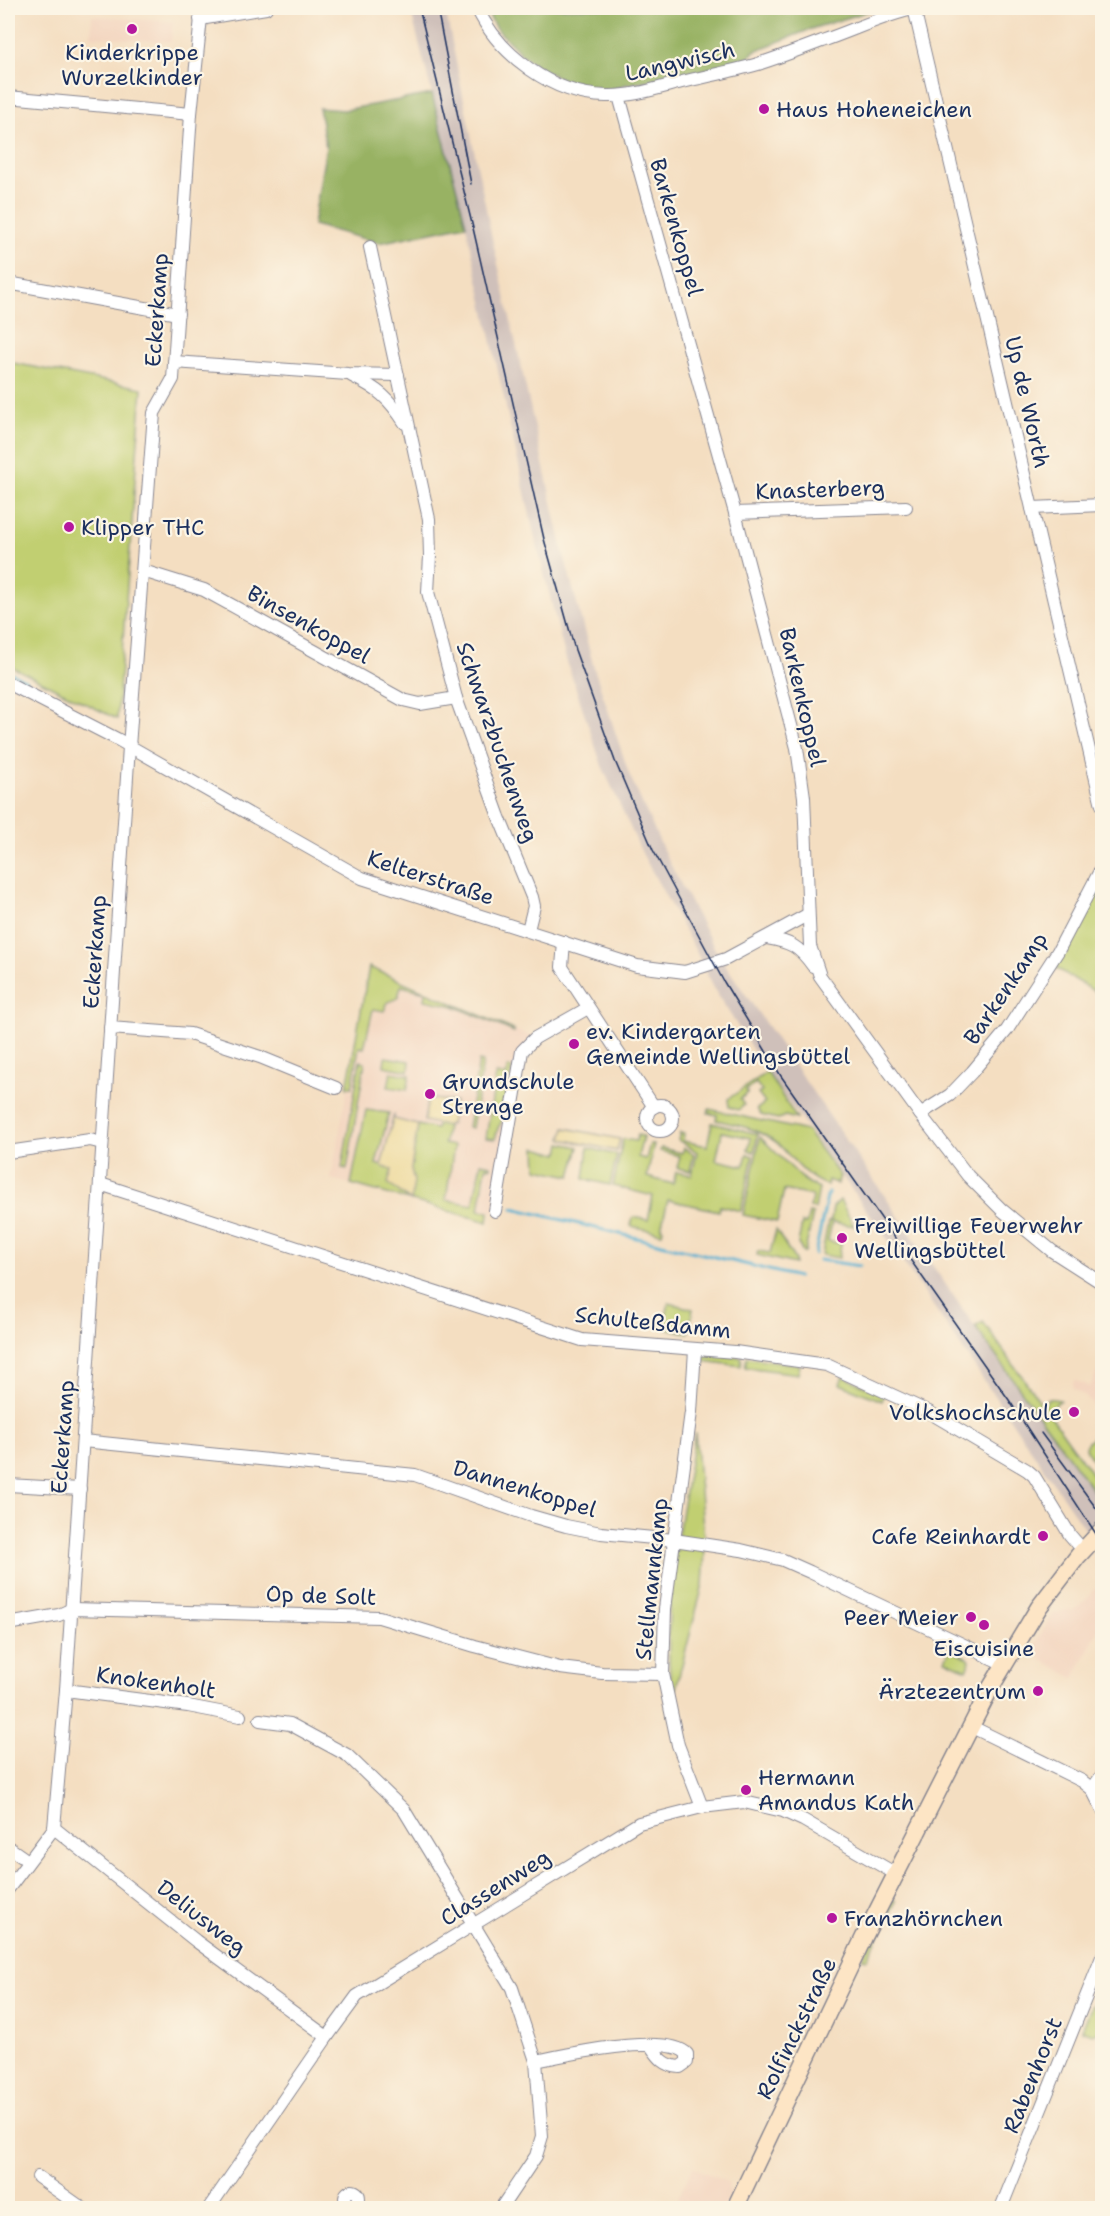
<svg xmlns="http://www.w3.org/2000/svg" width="1110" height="2216" font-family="'Shantell Sans',sans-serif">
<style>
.built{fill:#f3d4be}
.industrial{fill:#cfc0ba}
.green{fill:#c1cf71;stroke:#6e7f68;stroke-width:1.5}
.forest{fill:#98b263;stroke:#5a7060;stroke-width:1.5}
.sand{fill:#eeda9e;stroke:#84847e;stroke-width:1.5}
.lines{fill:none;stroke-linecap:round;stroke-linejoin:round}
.stream{stroke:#52aed0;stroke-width:3}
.street-casing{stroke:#888690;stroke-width:14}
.secondary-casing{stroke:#888690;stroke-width:19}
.street{stroke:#fff;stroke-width:12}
.secondary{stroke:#fde5c5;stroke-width:16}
.tram{stroke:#1b2f5e;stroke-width:1.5}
.poi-dot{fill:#b5179e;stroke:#fcf5e5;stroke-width:2}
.labels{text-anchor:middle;stroke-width:4.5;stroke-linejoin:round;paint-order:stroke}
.poi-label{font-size:22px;fill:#1b2f5e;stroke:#fcf5e5;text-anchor:start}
.street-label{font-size:22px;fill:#1b2f5e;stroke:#fcf5e5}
</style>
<rect width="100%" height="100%" fill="#fcf5e5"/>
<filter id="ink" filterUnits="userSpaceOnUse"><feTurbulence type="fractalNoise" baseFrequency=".0167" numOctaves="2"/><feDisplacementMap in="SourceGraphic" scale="12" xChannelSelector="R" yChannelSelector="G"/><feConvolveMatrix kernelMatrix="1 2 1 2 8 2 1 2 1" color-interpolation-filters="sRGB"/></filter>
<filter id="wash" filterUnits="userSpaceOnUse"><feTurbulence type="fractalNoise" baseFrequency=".008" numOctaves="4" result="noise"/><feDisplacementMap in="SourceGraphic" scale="24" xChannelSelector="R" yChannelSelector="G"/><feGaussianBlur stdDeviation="1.35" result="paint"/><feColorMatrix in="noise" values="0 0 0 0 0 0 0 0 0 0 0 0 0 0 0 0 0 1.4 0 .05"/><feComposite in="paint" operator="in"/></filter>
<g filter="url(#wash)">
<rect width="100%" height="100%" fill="#f4dec1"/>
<g class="built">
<path d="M 92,16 L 173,22 L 171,42 L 91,36 Z"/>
<path d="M 369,967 L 535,1038 L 522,1051 L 495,1211 L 489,1212 L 488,1222 L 331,1179 Z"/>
<path d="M 1102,1361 L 1102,1416 L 1085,1396 L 1072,1388 L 1074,1380 L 1090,1387 Z"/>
<path d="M 1102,1583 L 1102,1622 L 1074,1678 L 1030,1653 L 1053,1614 L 1068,1609 L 1069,1611 L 1076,1609 L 1088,1598 L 1094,1588 L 1098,1589 Z"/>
<path d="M 693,2167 L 729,2183 L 728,2189 L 731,2190 L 723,2208 L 673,2208 Z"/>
</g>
<path class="industrial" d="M 410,8 L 445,8 L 492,238 L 562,547 L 594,668 L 629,774 L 667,858 L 717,953 L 975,1327 L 1102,1504 L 1102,1554 L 891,1244 L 767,1072 L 714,989 L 697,953 L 643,855 L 602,766 L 566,659 L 535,538 L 466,225 Z"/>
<g class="green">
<path d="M 8,362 L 142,388 L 117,719 L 8,665 Z"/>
<path d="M 1102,875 L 1102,996 L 1056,968 Z"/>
<path d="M 369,967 L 514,1030 L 514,1032 L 454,1006 L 425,1000 L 426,992 L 401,986 L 398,998 L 388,1002 L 384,1011 L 373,1009 L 364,1048 L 359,1047 L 352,1087 L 347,1087 Z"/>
<path d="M 385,1057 L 410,1061 L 409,1071 L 384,1066 Z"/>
<path d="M 360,1061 L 365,1062 L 347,1169 L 342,1168 Z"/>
<path d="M 479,1061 L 483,1062 L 472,1128 L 468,1127 Z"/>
<path d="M 508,1067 L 512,1068 L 504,1118 L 498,1128 L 495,1139 L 486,1138 L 496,1074 L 506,1076 Z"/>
<path d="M 391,1072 L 410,1075 L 407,1090 L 388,1087 Z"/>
<path d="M 767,1072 L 797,1119 L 785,1116 L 778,1119 L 761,1115 L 757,1109 L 765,1103 L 758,1094 L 762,1091 L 756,1083 L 746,1090 L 748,1093 L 740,1099 L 744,1105 L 738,1110 L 729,1107 L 728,1099 Z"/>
<path d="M 709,1109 L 807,1131 L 840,1176 L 838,1184 L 828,1180 L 827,1185 C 806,1179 792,1157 777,1143 C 759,1129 738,1125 716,1120 L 717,1115 L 708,1113 Z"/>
<path d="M 366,1110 L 389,1113 L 376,1164 L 393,1170 C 392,1190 396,1188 410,1200 L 411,1169 L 418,1125 L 436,1129 L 438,1124 L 447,1126 L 444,1144 L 454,1146 L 446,1200 L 473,1205 L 481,1163 L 491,1165 L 491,1167 L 486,1167 L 479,1210 L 489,1212 L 488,1222 L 351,1184 Z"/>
<path d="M 712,1123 L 758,1134 L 754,1152 L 748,1150 L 751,1138 L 722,1132 L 716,1160 L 744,1166 L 747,1154 L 753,1156 L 741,1211 L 720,1206 L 719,1211 L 668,1200 L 661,1228 L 663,1229 L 662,1233 L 631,1226 L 633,1217 L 648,1220 L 653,1196 L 613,1186 L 623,1139 L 636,1141 L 638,1135 L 643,1136 L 638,1157 L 646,1159 L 650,1144 L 654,1144 L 647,1177 L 673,1184 L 676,1172 L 692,1175 L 697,1152 L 678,1140 L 680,1133 L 684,1134 L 683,1141 L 707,1146 Z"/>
<path d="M 760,1137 L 805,1181 L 819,1189 L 815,1209 L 810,1208 L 812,1196 L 784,1190 L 777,1222 L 743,1215 Z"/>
<path d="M 561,1143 L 579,1147 L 571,1176 L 537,1169 L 536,1148 L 559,1154 Z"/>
<path d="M 588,1148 L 617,1155 L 610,1185 L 584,1179 Z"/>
<path d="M 661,1148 L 682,1153 L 684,1148 L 694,1154 L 690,1171 L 677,1168 L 680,1156 L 660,1151 Z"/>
<path d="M 840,1200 L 854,1226 L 832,1222 L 828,1241 L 841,1244 L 839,1258 L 822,1255 L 828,1222 L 831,1221 L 833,1207 Z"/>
<path d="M 809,1213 L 813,1214 L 805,1252 L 803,1252 L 798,1244 L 802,1223 L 806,1224 Z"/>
<path d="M 776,1230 L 795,1260 L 795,1264 L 757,1255 L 758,1251 L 770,1253 Z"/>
<path d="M 669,1303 L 693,1309 L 688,1333 L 663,1328 Z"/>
<path d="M 983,1322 L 1043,1406 L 1048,1398 L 1060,1400 L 1048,1412 L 1102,1488 L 1102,1498 L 1100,1500 L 975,1327 Z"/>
<path d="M 706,1355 L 742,1357 L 741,1366 L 702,1361 Z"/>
<path d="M 747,1357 L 800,1365 L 798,1374 L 745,1367 Z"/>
<path d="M 843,1376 L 884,1395 L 882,1401 L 840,1384 Z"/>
<path d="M 1102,1416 L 1102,1458 L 1095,1464 L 1086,1449 L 1087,1443 L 1100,1431 L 1098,1422 Z"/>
<path d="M 695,1433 L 705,1550 L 703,1585 L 673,1699 C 659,1611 681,1521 695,1433 Z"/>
<path d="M 952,1650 L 969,1658 L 970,1661 L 966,1670 L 945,1660 L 949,1651 Z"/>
<path d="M 892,1899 L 896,1901 L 867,1959 L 862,1958 Z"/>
<path d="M 1092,2005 L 1102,2010 L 1102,2030 L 1093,2034 L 1082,2030 Z"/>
</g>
<g class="forest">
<path d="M 485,8 L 870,8 L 870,11 L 814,28 L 754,51 L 748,59 L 711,69 L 624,85 L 609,91 L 566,81 L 541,69 L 521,54 L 495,27 Z"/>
<path d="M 432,94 L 466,225 L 379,243 L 313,225 L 326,147 L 319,108 L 344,110 Z"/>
</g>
<g class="sand">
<path d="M 428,1098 L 455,1102 L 451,1124 L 448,1124 L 447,1126 L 424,1121 Z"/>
<path d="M 394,1114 L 394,1119 L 418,1125 L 411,1169 L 414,1181 L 411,1201 L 388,1183 L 392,1170 L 381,1166 Z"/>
<path d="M 565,1128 L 620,1139 L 617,1151 L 562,1139 Z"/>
</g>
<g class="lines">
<g class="stream">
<path d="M 8,671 L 27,681"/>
<path d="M 513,1208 L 798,1277"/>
<path d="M 815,1254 L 828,1193"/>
<path d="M 819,1260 L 860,1266"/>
</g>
</g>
</g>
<g filter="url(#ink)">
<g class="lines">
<defs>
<g id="street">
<path d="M 477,8 C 499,55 553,95 606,96 C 632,97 658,88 682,82 C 707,76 733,71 758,64 C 780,57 801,49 822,41 C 854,30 884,15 917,8"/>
<path d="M 914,8 L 1102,805"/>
<path d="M 200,19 L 266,8"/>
<path d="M 619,96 L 735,513 L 797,748 L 804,797 L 810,946 L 820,976 L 920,1114 L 968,1176 L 1002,1210 L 1052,1251 L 1102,1283"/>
<path d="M 8,97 L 191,114"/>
<path d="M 370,247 L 429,519 L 430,556 L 428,592 L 456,698 L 499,817 L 532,897 L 534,906 L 528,930"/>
<path d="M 8,283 L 178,314"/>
<path d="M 174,362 L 348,374 L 398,375"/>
<path d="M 352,376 C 378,389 389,398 405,423"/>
<path d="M 1032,508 L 1102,505"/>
<path d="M 735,513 L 906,507"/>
<path d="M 143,571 L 204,590 L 403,700 L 420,704 L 456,698"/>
<path d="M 8,683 L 117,739 L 362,878 L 637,966 L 685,972 L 726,959 L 807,915"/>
<path d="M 767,938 C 790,942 799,946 813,966"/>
<path d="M 564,942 L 562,967 L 654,1107"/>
<path d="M 110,1028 L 190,1034 L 260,1057 L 336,1088"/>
<circle cx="660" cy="1118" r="13"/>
<path d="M 920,1114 L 950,1095 L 972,1072 L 1007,1030 L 1058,951 L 1102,867"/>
<path d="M 8,1152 L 90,1140 L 102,1143"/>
<path d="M 100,1184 L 582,1340 L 735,1352 L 827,1365 L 927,1411 L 1027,1470 L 1034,1476 L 1070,1535 L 1083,1550"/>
<path d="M 495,1211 L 522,1051 L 535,1038 L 588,1008"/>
<path d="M 695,1350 L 691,1412 L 665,1609 L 663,1674 L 678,1745 L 702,1807"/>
<path d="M 83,1441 L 415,1475 L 531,1516 L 566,1526 L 601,1533 L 674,1540 L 741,1550 L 783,1560 L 810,1572 L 1004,1664"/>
<path d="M 8,1485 L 80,1489"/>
<path d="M 8,1624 L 59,1615 L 72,1609 L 379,1617 L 475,1646 L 560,1668 L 602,1673 L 663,1674"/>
<path d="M 66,1690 L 188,1706 L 240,1716"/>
<path d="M 260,1720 L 290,1724 L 347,1755 L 404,1810 L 512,1988 L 536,2061 L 542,2136 L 536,2156 L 501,2208"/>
<path d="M 970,1726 L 1082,1781 L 1092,1789 L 1102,1809"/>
<path d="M 1092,1789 L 1102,1775"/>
<path d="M 54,1828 L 196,1941 L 327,2037"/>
<path d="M 8,1847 L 28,1861"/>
<path d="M 8,1889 L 54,1828 L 66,1690 L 129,747 L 154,413 L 173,379 L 191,114 L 202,8"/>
<path d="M 536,2061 C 563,2055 669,2032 687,2054 L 687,2062 L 680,2067 C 665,2066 659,2058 651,2046"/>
<path d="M 38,2177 L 82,2208"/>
<circle cx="352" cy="2198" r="7"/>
<path d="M 209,2208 L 327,2037 L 357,1996 L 639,1823 L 702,1807 L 744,1802 L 783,1811 L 803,1820 L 896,1874"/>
<path d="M 1001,2208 L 1102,1957"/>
</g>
<path id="secondary" d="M 735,2208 L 864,1937 L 991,1687 L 1039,1607 L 1078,1556 L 1102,1530"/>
</defs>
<use href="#street" class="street-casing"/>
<use href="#secondary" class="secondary-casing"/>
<use href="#street" class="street"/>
<use href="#secondary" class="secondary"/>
<g class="tram">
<path d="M 419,8 L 473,228 L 544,539 L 575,650 L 615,761 L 653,850 L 724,982 L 781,1076 L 1009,1400 L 1102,1543"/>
<path d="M 437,8 L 471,184"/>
<path d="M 1041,1433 L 1102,1516"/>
</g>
</g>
</g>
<g class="poi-dot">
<circle cx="132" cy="29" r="6"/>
<circle cx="764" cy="109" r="6"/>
<circle cx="69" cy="527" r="6"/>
<circle cx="574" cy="1044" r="6"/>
<circle cx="430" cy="1094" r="6"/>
<circle cx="842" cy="1238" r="6"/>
<circle cx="1074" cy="1412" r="6"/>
<circle cx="1043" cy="1536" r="6"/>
<circle cx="971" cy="1617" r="6"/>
<circle cx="984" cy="1625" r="6"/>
<circle cx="1038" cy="1691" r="6"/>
<circle cx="746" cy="1790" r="6"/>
<circle cx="832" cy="1918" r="6"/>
</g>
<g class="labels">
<g class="poi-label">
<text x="132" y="60" text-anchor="middle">Kinderkrippe<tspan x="132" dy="25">Wurzelkinder</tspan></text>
<text x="776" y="117">Haus Hoheneichen</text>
<text x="81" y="535">Klipper THC</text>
<text x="586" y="1039">ev. Kindergarten<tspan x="586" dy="25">Gemeinde Wellingsbüttel</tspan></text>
<text x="442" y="1089">Grundschule<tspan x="442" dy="25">Strenge</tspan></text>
<text x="854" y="1233">Freiwillige Feuerwehr<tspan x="854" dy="25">Wellingsbüttel</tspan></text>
<text x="1062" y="1420" text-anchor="end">Volkshochschule</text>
<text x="1031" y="1544" text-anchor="end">Cafe Reinhardt</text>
<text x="959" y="1625" text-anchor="end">Peer Meier</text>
<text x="984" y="1656" text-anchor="middle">Eiscuisine</text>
<text x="1026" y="1699" text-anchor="end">Ärztezentrum</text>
<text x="758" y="1785">Hermann<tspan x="758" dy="25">Amandus Kath</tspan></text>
<text x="844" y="1926">Franzhörnchen</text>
</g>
<g class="street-label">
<text transform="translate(680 61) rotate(-13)" y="8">Langwisch</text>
<text transform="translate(677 227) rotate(74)" y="8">Barkenkoppel</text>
<text transform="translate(156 310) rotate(-86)" y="8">Eckerkamp</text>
<text transform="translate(1028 402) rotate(77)" y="8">Up de Worth</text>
<text transform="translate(820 489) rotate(-2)" y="8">Knasterberg</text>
<text transform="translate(309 624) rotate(29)" y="8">Binsenkoppel</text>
<text transform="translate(803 697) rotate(77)" y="8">Barkenkoppel</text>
<text transform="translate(498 742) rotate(71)" y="8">Schwarzbuchenweg</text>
<text transform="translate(431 877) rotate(18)" y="8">Kelterstraße</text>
<text transform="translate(94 952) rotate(-86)" y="8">Eckerkamp</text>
<text transform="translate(1005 988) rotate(-56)" y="8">Barkenkamp</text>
<text transform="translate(653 1322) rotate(6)" y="8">Schulteßdamm</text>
<text transform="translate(62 1437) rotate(-86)" y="8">Eckerkamp</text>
<text transform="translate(525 1488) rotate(17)" y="8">Dannenkoppel</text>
<text transform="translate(651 1579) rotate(-84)" y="8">Stellmannkamp</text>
<text transform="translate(321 1595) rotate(2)" y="8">Op de Solt</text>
<text transform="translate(156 1682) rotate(8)" y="8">Knokenholt</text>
<text transform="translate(495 1887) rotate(-32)" y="8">Classenweg</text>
<text transform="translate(202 1917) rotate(38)" y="8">Deliusweg</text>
<text transform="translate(796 2028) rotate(-64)" y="8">Rolfinckstraße</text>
<text transform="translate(1032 2075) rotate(-68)" y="8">Rabenhorst</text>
</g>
</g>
<rect width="1110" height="2216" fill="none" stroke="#fcf5e5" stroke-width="30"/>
</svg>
